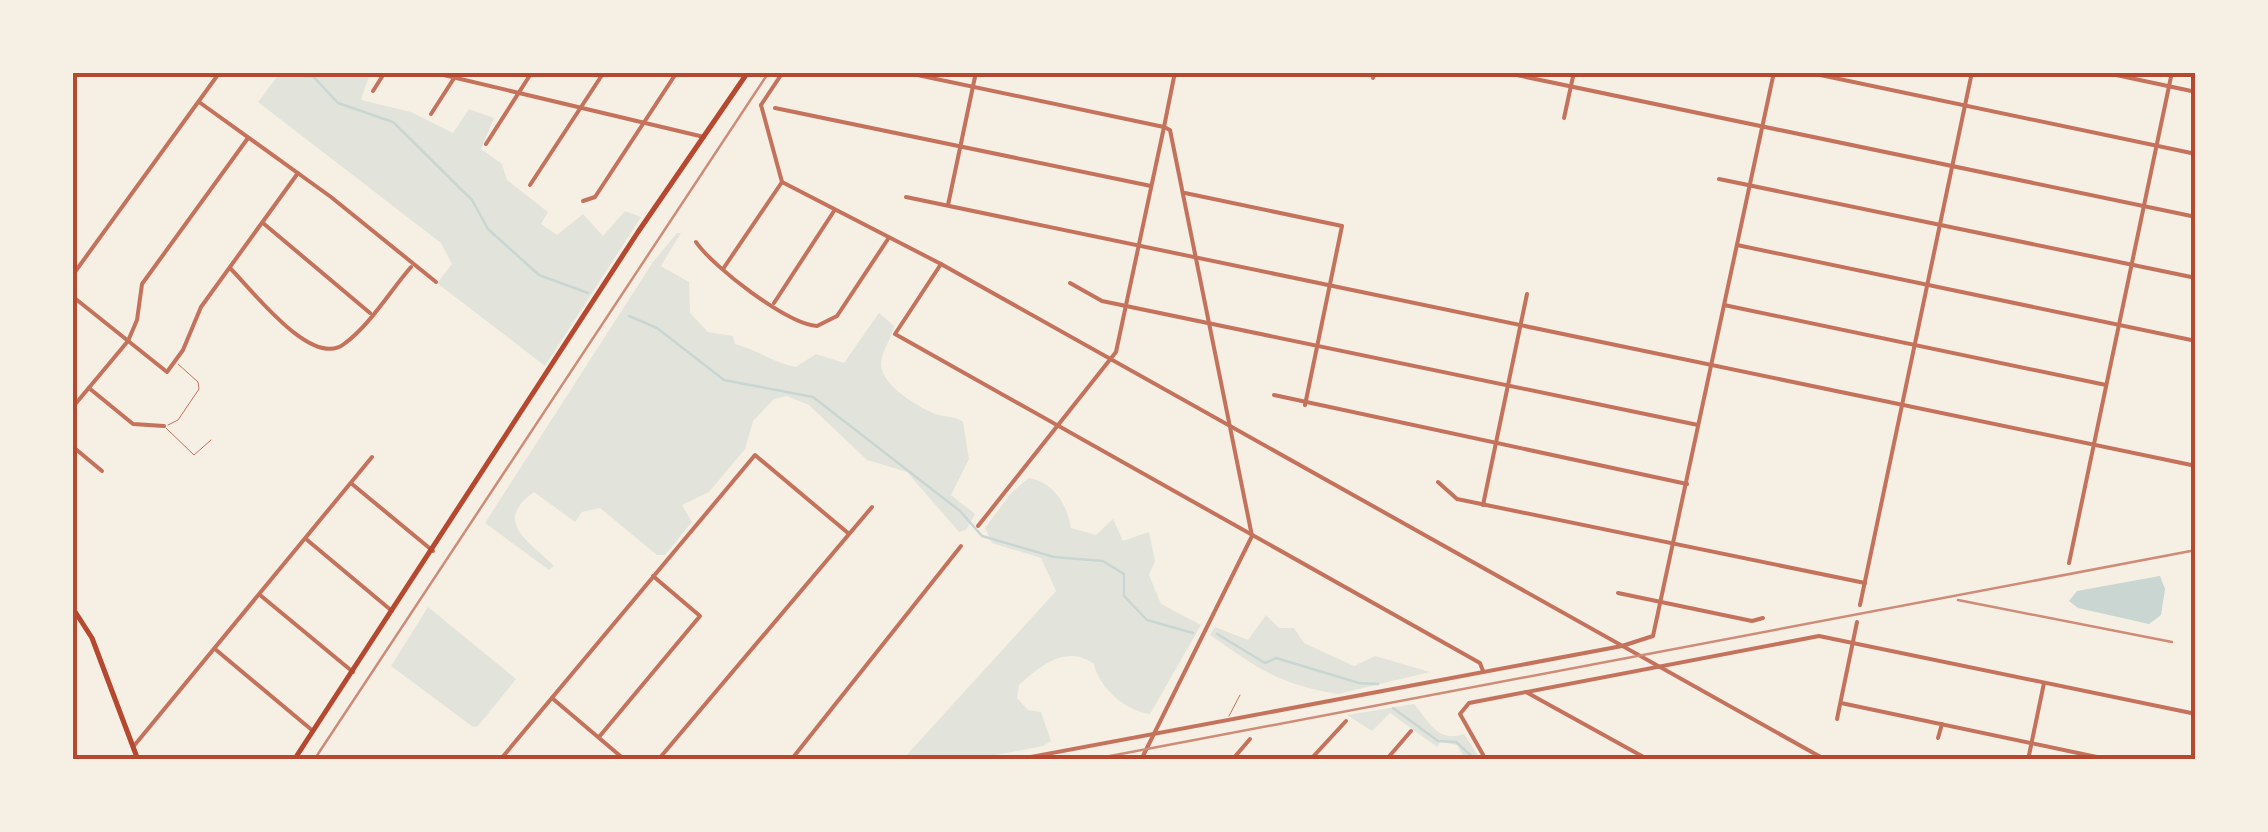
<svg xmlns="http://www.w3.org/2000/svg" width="2268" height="832" font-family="Poppins,sans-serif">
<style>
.green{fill:#e2e4dc}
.water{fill:#c9d6d2}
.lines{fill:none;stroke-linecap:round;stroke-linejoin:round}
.stream{stroke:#c9d6d2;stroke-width:2.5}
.service{stroke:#c5725c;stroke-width:1}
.minor{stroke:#c5725c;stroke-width:4}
.tertiary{stroke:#c5725c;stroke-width:4}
.secondary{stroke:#b5482f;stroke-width:5}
.rail{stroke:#cf8b77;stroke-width:2.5}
.neatline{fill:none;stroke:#b5482f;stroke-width:4}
</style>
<rect width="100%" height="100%" fill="#f6efe4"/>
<g class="green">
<path d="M 280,73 L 370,73 L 361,100 L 411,112 L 453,133 L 469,109 L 494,118 L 481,149 L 502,164 L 507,180 L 548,212 L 541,224 L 557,235 L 583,214 L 603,236 L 625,211 L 641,217 L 545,366 L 437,283 L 452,264 L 441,243 L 258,102 Z"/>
<path d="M 677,233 L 681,233 L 661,266 L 689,282 L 690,313 L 708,332 L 733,336 L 735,344 C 758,350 772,362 796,367 L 816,354 L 844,363 L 879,313 L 894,326 C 892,338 881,352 881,364 C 881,385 917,406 933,413 C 945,418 953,415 963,422 L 969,459 L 951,495 L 975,514 L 966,530 L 959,532 L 907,472 L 867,460 L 809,405 L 787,396 L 774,399 L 753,421 L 745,449 L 709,492 L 682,505 L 692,522 L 665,555 L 657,555 L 600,508 L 582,512 L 575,522 L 534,492 C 492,522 529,541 554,566 L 549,570 L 485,523 L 653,262 Z"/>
<path d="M 1029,478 C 1055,483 1067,505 1071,528 L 1096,535 L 1113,519 L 1123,541 L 1149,532 L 1155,561 L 1149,575 L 1161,604 L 1201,625 L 1150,714 C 1126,711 1099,688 1094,664 C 1067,644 1041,665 1019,685 L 1017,698 L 1028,710 L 1041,712 L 1051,741 L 1043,746 L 975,759 L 903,759 L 1056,591 L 1041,558 L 992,543 L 985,528 L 1011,493 Z"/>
<path d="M 428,607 L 516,679 L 478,726 L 473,727 L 391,666 Z"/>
<path d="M 1266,615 L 1279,628 L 1294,628 L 1304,643 L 1354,666 L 1375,656 L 1430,672 L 1338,694 C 1280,685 1257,668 1210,635 L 1215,627 L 1248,640 Z"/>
<path d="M 1414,704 C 1430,723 1438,743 1464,734 L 1480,759 L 1465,759 L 1457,745 L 1440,742 L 1437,747 L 1390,713 L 1372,731 L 1347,715 Z"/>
</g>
<path class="water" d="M 2160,576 L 2165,589 L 2161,615 L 2149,624 L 2078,608 L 2069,601 L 2077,591 Z"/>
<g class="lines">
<g class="stream">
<path d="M 309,72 L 338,103 L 393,122 L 472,200 L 488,229 L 539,275 L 588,293"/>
<path d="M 629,316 L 657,328 L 724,380 L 813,397 L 960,511 L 982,536 L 1054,557 L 1103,561 L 1124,574 L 1124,596 L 1147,620 L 1193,633"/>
<path d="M 1217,634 L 1265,663 L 1276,658 L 1359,683 L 1378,684"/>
<path d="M 1393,708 L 1438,741 L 1456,742 L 1476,760"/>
</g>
<g class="service">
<path d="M 168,425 L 178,420 L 199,389 L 198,382 L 178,364"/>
<path d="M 166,428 L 194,455 L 211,440"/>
<path d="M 1229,716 L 1240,695"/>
</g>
<g class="minor">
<path d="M 903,72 L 1164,127 L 1116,352 L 978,526"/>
<path d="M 1502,72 L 2196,217"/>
<path d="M 1806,72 L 2196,154"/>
<path d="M 2102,72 L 2196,92"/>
<path d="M 1373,78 L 1374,72"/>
<path d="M 373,91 L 385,72"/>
<path d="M 199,102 L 331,197 L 436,282"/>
<path d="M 761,105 L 782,182 L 941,264 L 1826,760"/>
<path d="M 775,108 L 1151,186"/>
<path d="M 431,114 L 458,72"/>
<path d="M 1564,118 L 1574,72"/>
<path d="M 486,144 L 532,72"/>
<path d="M 1719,179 L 2196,278"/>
<path d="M 530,185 L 604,72"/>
<path d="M 1185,193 L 1342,226 L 1305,405"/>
<path d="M 906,197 L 2196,466"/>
<path d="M 583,201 L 595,197 L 677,72"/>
<path d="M 948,205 L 976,72"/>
<path d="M 263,223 L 370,313"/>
<path d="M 696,242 C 713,267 787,324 817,326 L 837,316 L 888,239"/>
<path d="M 1737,245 L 2196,341"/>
<path d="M 941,264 L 895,334 L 1480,663 L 1483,671"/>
<path d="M 230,268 C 252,290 312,369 344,344 C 370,325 390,291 411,267"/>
<path d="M 723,269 L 782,182"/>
<path d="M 72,276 L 217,76"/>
<path d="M 1070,283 L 1102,301 L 1698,425"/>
<path d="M 72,296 L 167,372 L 183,350 L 201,307 L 298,173"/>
<path d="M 774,303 L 834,211"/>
<path d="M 1724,305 L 2106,385"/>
<path d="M 89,388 L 133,424 L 164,426"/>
<path d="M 1274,395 L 1687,484"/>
<path d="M 72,408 L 128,341 L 137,320 L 142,284 L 248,138"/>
<path d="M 72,446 L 102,471"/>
<path d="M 1438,482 L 1457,499 L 1865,583"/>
<path d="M 352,484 L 433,551"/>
<path d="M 1483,505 L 1527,294"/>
<path d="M 306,539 L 392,611"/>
<path d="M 1618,593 L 1752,621 L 1763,618"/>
<path d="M 260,595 L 353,672"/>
<path d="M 1860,605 L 1972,72"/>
<path d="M 215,649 L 313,731"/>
<path d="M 1526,692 L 1649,760"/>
<path d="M 552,698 L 625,760"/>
<path d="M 1841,703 L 2111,760"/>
<path d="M 1837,719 L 1857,622"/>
<path d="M 599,737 L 700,616 L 653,576"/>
<path d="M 1938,738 L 1942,724"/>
<path d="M 133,747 L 372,457"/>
<path d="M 500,760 L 755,455 L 848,533"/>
<path d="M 658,760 L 872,507"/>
<path d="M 791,760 L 961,546"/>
<path d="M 1015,760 L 1622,646 L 1653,636 L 1774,72"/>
<path d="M 1232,760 L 1250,739"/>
<path d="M 1310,760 L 1346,721"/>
<path d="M 1386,760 L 1411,731"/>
<path d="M 1486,760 L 1460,714 L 1469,703 L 1819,636 L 2196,714"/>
<path d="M 2028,760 L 2044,683"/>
</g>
<g class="tertiary">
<path d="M 431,72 L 704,137"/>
<path d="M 761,105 L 783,72"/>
<path d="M 2069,563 L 2172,72"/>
<path d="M 1141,760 L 1252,536 L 1170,130 L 1164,127 L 1175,72"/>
</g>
<g class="secondary">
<path d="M 72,607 L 92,638 L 138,760"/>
<path d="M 294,760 L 638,232 L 748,72"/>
</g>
<g class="rail">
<path d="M 1958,600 L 2172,642"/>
<path d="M 314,760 L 769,72"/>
<path d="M 1089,760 L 2196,550"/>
</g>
</g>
<rect width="2268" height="832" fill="none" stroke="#f6efe4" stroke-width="150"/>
<rect x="75" y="75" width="2118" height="682" class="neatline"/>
</svg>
